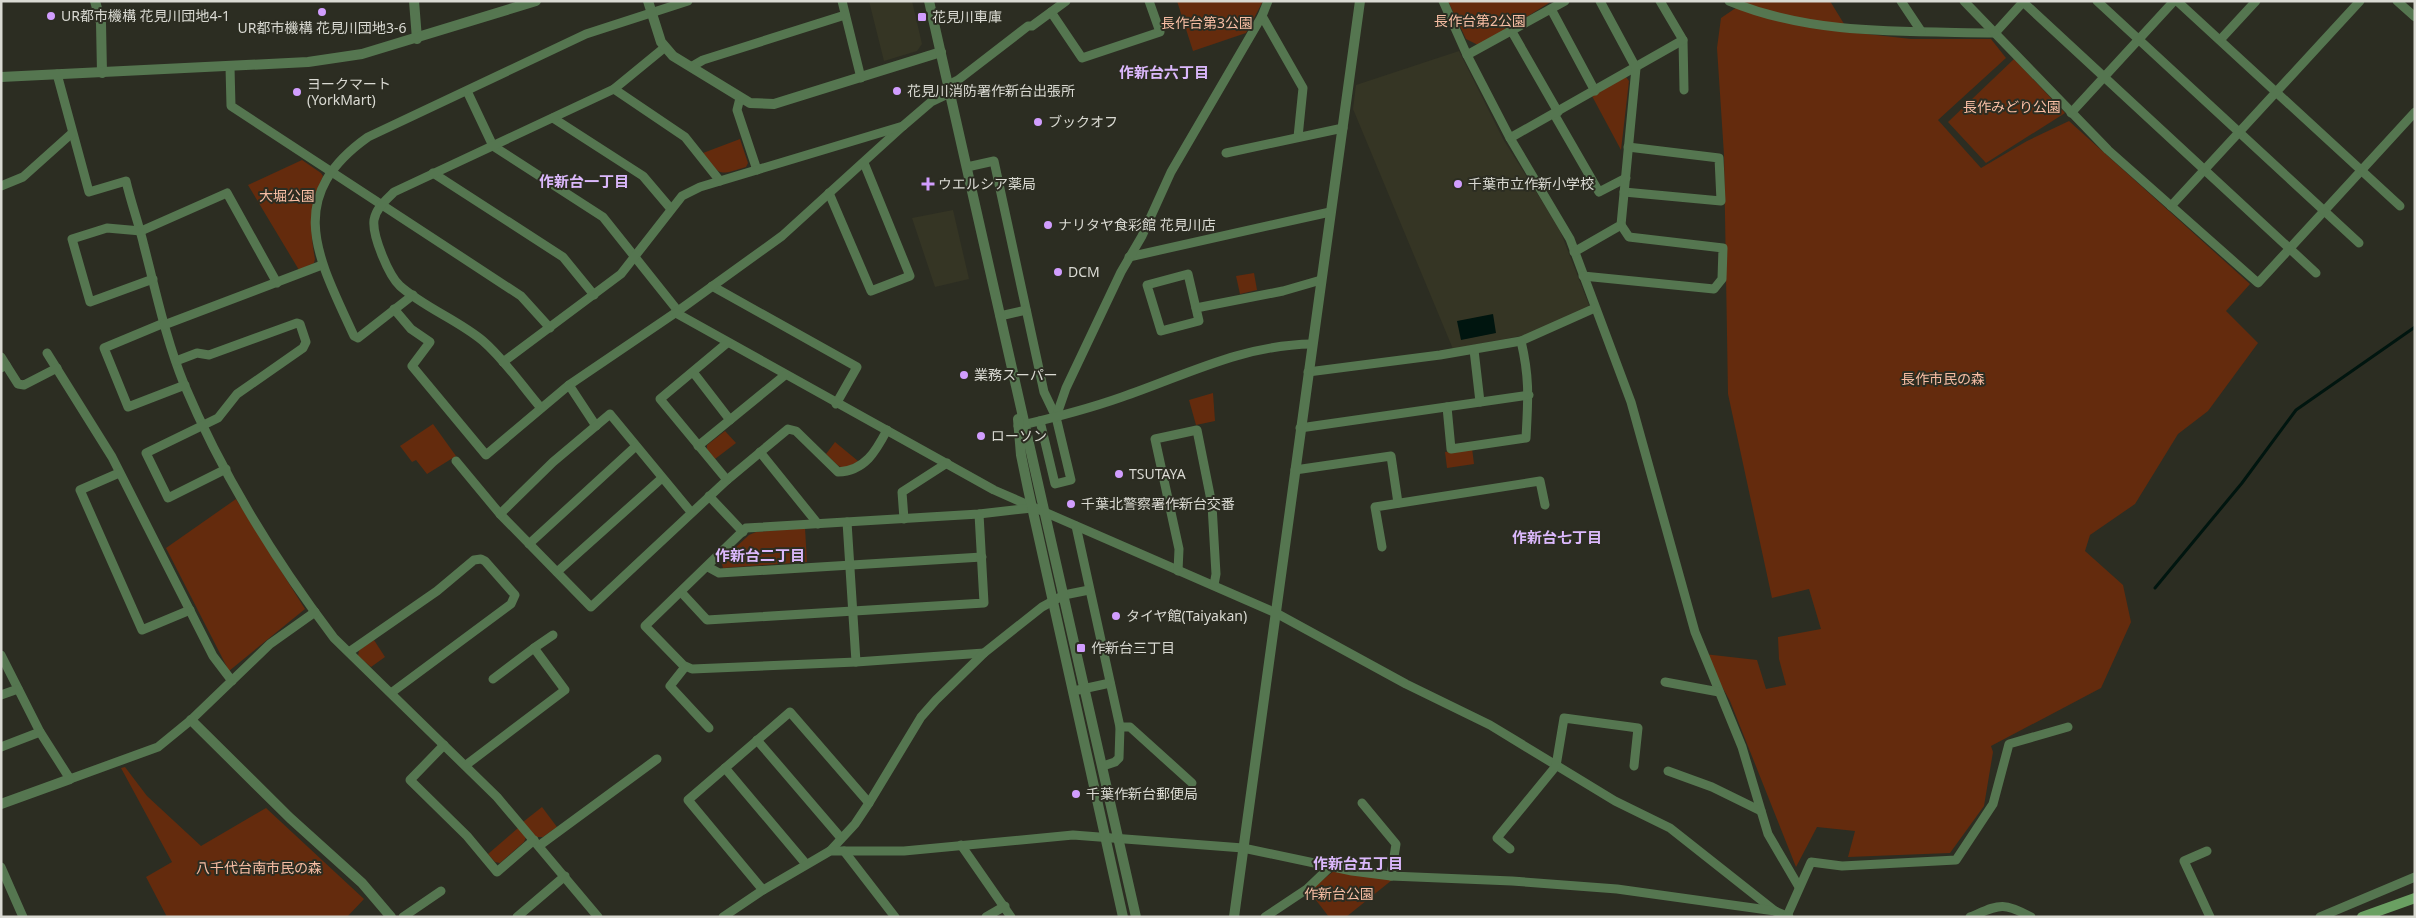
<svg xmlns="http://www.w3.org/2000/svg" width="2416" height="918" font-family="'Noto Sans','Noto Sans JP',sans-serif">
<style>
.built{fill:#353524}
.green{fill:#642b0d}
.water{fill:#00150f}
.lines{fill:none;stroke-linecap:round;stroke-linejoin:round}
.stream{stroke:#00150f;stroke-width:3}
.minor{stroke:#557650;stroke-width:9}
.tertiary{stroke:#557650;stroke-width:10}
.secondary{stroke:#6aa062;stroke-width:10}
.poi-dot{fill:#d19dfe;stroke:#2c2d22;stroke-width:2}
.labels{text-anchor:middle;stroke-width:4;stroke-linejoin:round;paint-order:stroke}
.poi-label{font-size:14px;fill:#dadad3;stroke:#2c2d22;text-anchor:start}
.park-label{font-size:14px;fill:#f7bda3;stroke:#2c2d22}
.neighbourhood-label{font-size:15px;font-weight:bold;fill:#dbb8fc;stroke:#2c2d22}
</style>
<rect width="100%" height="100%" fill="#2c2d22"/>
<g class="built">
<path d="M 869,1 L 912,1 L 922,44 L 917,51 L 884,61 Z"/>
<path d="M 1459,51 L 1503,139 L 1559,228 L 1589,305 L 1586,310 L 1526,335 L 1453,349 L 1353,109 L 1356,85 Z"/>
<path d="M 953,210 L 969,279 L 935,287 L 912,218 Z"/>
</g>
<g class="green">
<path d="M 1177,1 L 1263,1 L 1246,33 L 1193,51 Z"/>
<path d="M 1448,1 L 1552,1 L 1480,46 L 1466,39 Z"/>
<path d="M 1746,1 L 1830,1 L 1849,32 L 1911,39 L 1991,39 L 2006,58 L 1938,120 L 1981,168 L 2027,141 L 2069,121 L 2250,284 L 2226,311 L 2258,343 L 2208,411 L 2178,434 L 2135,504 L 2090,535 L 2085,551 L 2123,585 L 2131,622 L 2101,688 L 1991,746 L 1993,752 L 1984,806 L 1950,853 L 1848,857 L 1855,831 L 1817,827 L 1796,867 L 1730,701 L 1704,654 L 1757,660 L 1766,689 L 1786,685 L 1779,659 L 1778,637 L 1821,629 L 1809,589 L 1772,598 L 1728,394 L 1724,155 L 1717,48 L 1721,18 Z"/>
<path d="M 2014,59 L 2065,113 L 1986,163 L 1948,122 Z"/>
<path d="M 1626,77 L 1629,81 L 1621,150 L 1592,96 Z"/>
<path d="M 740,139 L 748,163 L 746,167 C 717,176 721,176 703,153 Z"/>
<path d="M 302,160 L 321,173 L 323,176 C 311,204 309,229 315,259 L 314,263 L 299,270 L 248,185 Z"/>
<path d="M 1254,273 L 1257,290 L 1240,294 L 1236,276 Z"/>
<path d="M 1213,393 L 1215,421 L 1196,425 L 1189,400 Z"/>
<path d="M 433,424 L 456,456 L 427,474 L 416,460 L 412,462 L 400,446 Z"/>
<path d="M 725,431 L 736,443 L 715,459 L 707,450 L 707,445 Z"/>
<path d="M 835,442 L 858,461 C 840,473 840,467 826,454 Z"/>
<path d="M 1472,448 L 1474,464 L 1447,468 L 1445,452 Z"/>
<path d="M 236,499 L 305,609 L 229,671 L 166,548 Z"/>
<path d="M 805,528 L 807,562 L 723,568 L 721,561 L 749,535 L 756,532 Z"/>
<path d="M 374,640 L 385,657 L 371,667 L 358,656 L 359,650 Z"/>
<path d="M 125,767 L 147,796 L 201,846 L 266,808 L 364,899 L 347,917 L 167,917 L 146,877 L 172,862 L 121,768 Z"/>
<path d="M 542,807 L 557,827 L 543,837 L 536,837 L 523,822 Z"/>
<path d="M 518,828 L 526,837 L 524,842 L 500,863 L 495,862 L 488,854 Z"/>
<path d="M 1335,870 L 1392,880 L 1346,917 L 1329,917 L 1309,891 Z"/>
</g>
<path class="water" d="M 1493,314 L 1496,333 L 1461,340 L 1457,321 Z"/>
<g class="lines">
<path class="stream" d="M 2155,588 L 2242,483 L 2296,410 L 2415,327"/>
<g class="minor">
<path d="M 842,1 L 861,78"/>
<path d="M 1443,1 L 1467,55 L 1510,138 L 1570,239 L 1631,402 L 1695,632 L 1742,747 L 1768,834 L 1799,887"/>
<path d="M 1660,1 L 1683,40 L 1684,90"/>
<path d="M 1729,1 C 1813,36 1906,31 1995,33 L 2024,1"/>
<path d="M 1901,1 L 1921,31"/>
<path d="M 1964,1 L 2108,150 L 2258,283 L 2415,112"/>
<path d="M 2022,1 L 2316,273"/>
<path d="M 2097,1 L 2359,243"/>
<path d="M 2177,1 L 2400,206"/>
<path d="M 2397,1 L 2415,17"/>
<path d="M 1551,9 L 1595,91"/>
<path d="M 1051,12 L 1082,58 L 1160,32 L 1149,1"/>
<path d="M 1262,16 L 1303,88 L 1298,137"/>
<path d="M 1511,30 L 1558,112"/>
<path d="M 2220,40 L 2256,1"/>
<path d="M 1467,55 L 1565,1"/>
<path d="M 230,67 L 231,106 L 521,296 L 550,328"/>
<path d="M 691,67 L 703,60 L 845,15"/>
<path d="M 57,74 L 89,192 L 126,181 C 131,203 139,224 144,246 C 156,292 166,340 184,384 C 222,474 275,560 334,638 L 497,797 L 598,917"/>
<path d="M 948,85 L 958,80 L 1028,26 L 1032,26 L 1066,1"/>
<path d="M 614,89 L 685,137 L 720,181"/>
<path d="M 467,91 L 493,146 L 603,217 L 678,311"/>
<path d="M 740,98 L 737,110 L 757,170"/>
<path d="M 2071,113 L 2174,1"/>
<path d="M 1554,114 L 1599,192 L 1626,178"/>
<path d="M 553,118 L 643,176 L 671,209"/>
<path d="M 1510,138 L 1683,40"/>
<path d="M 1226,153 L 1343,128"/>
<path d="M 967,167 L 994,161 L 1044,392 L 1056,417 L 1071,480 L 1055,484 L 1040,421"/>
<path d="M 433,173 L 563,257 L 594,295"/>
<path d="M 1,186 L 23,177 L 71,134"/>
<path d="M 1624,192 L 1721,201 L 1719,158 L 1628,147"/>
<path d="M 829,193 L 871,291 L 910,276 L 864,163"/>
<path d="M 2171,206 L 2360,1"/>
<path d="M 1574,252 L 1621,225 L 1636,68 L 1600,1"/>
<path d="M 1129,257 L 1330,212"/>
<path d="M 1188,274 L 1199,321 L 1161,331 L 1147,285 Z"/>
<path d="M 1583,276 L 1714,289 L 1722,279 L 1723,248 L 1629,237 L 1621,225"/>
<path d="M 153,279 L 90,302 L 72,239 L 107,228 L 141,231 L 227,193 L 277,283"/>
<path d="M 712,286 L 857,367 L 836,404"/>
<path d="M 413,295 L 358,338 L 354,336 C 319,259 282,198 368,137 L 586,34 L 688,1"/>
<path d="M 1196,308 L 1283,291 L 1321,280"/>
<path d="M 394,309 L 411,329 L 430,342 L 412,366 L 486,455 L 569,385 L 678,311 L 782,236 L 903,126"/>
<path d="M 676,313 L 994,490 L 1276,613 L 1406,684 L 1490,725 L 1615,801 L 1670,828 L 1775,911 L 1789,917"/>
<path d="M 1000,316 L 1026,310"/>
<path d="M 164,323 L 104,348 L 128,407 L 185,385"/>
<path d="M 164,325 L 322,265"/>
<path d="M 1474,350 L 1480,402"/>
<path d="M 47,353 L 112,457 L 213,656 L 232,681"/>
<path d="M 1,357 L 6,365 L 1,368"/>
<path d="M 176,361 L 197,353 L 209,355 L 297,323 L 300,324 L 306,342 L 303,348 L 237,394 L 218,418 L 146,453 L 168,498 L 226,469"/>
<path d="M 503,362 L 621,274 L 682,196 L 700,187 L 903,126 L 931,102 L 950,93"/>
<path d="M 6,365 L 18,384 L 24,385 L 57,368"/>
<path d="M 693,372 L 730,420"/>
<path d="M 1308,372 L 1440,355 L 1521,341 L 1595,308"/>
<path d="M 569,385 L 596,426"/>
<path d="M 1447,407 L 1451,449 L 1526,438 C 1528,400 1530,379 1521,341"/>
<path d="M 541,408 C 522,386 505,360 483,341 C 458,320 425,308 400,286 C 389,276 372,236 374,220 C 376,208 386,200 394,192 L 614,89 L 664,48"/>
<path d="M 1056,417 L 1066,388 L 1121,272 L 1142,236 L 1171,172 L 1262,16 L 1268,1"/>
<path d="M 1018,426 C 1053,418 1088,409 1122,397 C 1186,375 1242,345 1312,344"/>
<path d="M 1300,428 L 1529,395"/>
<path d="M 698,446 L 785,375"/>
<path d="M 760,452 L 818,524"/>
<path d="M 456,461 L 500,514 L 591,607 L 727,480 L 788,429 L 796,431 L 838,472 C 865,471 876,451 887,430"/>
<path d="M 1295,470 L 1391,456 L 1398,503"/>
<path d="M 119,473 L 80,490 L 142,630 L 190,610"/>
<path d="M 727,480 L 660,399 L 727,343"/>
<path d="M 709,496 L 743,532"/>
<path d="M 500,514 L 553,462 L 610,414 L 691,512"/>
<path d="M 904,519 L 902,492 L 947,463"/>
<path d="M 847,522 L 856,662"/>
<path d="M 1076,526 L 1120,727 L 1119,758 L 1115,762 L 1103,766"/>
<path d="M 529,544 L 636,446"/>
<path d="M 1382,547 L 1375,507 L 1540,481 L 1545,505"/>
<path d="M 708,567 L 719,573 L 982,557"/>
<path d="M 1178,571 L 1179,549 L 1155,439 L 1197,430 L 1212,505 L 1216,574 L 1214,585"/>
<path d="M 557,572 L 662,478"/>
<path d="M 681,592 L 707,620 L 984,603 L 979,514"/>
<path d="M 534,648 L 553,635"/>
<path d="M 349,652 L 437,591 L 474,560 L 481,559 L 485,561 L 515,595 L 511,604 L 391,693"/>
<path d="M 984,653 L 856,662 L 692,669 L 683,665 L 645,626 L 746,528 L 979,514 L 1032,508"/>
<path d="M 1,655 L 40,732 L 70,779 L 158,747 L 191,720 L 270,644 L 315,612"/>
<path d="M 685,667 L 670,686 L 709,728"/>
<path d="M 1665,682 L 1719,692"/>
<path d="M 1078,690 L 1110,683"/>
<path d="M 1,695 L 18,689"/>
<path d="M 1120,727 L 1130,727 L 1192,783"/>
<path d="M 757,740 L 841,838"/>
<path d="M 444,745 L 410,780 L 467,836 L 497,872 L 534,840"/>
<path d="M 1,747 L 40,732"/>
<path d="M 466,765 L 565,690 L 534,648 L 493,679"/>
<path d="M 725,768 L 806,864"/>
<path d="M 1668,771 L 1712,787 L 1761,811"/>
<path d="M 1362,803 L 1396,844 L 1391,876"/>
<path d="M 540,845 L 657,759"/>
<path d="M 961,845 L 1011,917"/>
<path d="M 1510,849 L 1497,838 L 1556,766 L 1564,718 L 1638,728 L 1634,766"/>
<path d="M 830,851 L 855,824 L 869,803 L 921,717 L 936,700 L 984,653 L 1042,607 L 1064,595 L 1089,590"/>
<path d="M 844,851 L 895,917"/>
<path d="M 2207,851 L 2184,861 L 2210,917"/>
<path d="M 1,867 L 23,917"/>
<path d="M 763,890 L 688,800 L 790,712 L 869,803"/>
<path d="M 1787,916 L 1811,862 L 1842,866 L 1956,860 L 1993,804 L 2009,744 L 2068,727"/>
<path d="M 403,917 L 441,891"/>
<path d="M 517,917 L 565,876"/>
<path d="M 723,917 L 763,890 L 830,851 L 904,851 L 1073,835 L 1243,848 L 1352,871 L 1391,876 L 1512,881 L 1617,889 L 1775,911"/>
<path d="M 986,917 L 1005,906"/>
<path d="M 1265,917 L 1307,889 L 1331,866"/>
<path d="M 1970,917 C 1999,905 2002,901 2031,917"/>
<path d="M 2320,917 L 2415,877"/>
</g>
<g class="tertiary">
<path d="M 95,1 L 101,23 L 102,73"/>
<path d="M 414,1 L 417,39"/>
<path d="M 648,1 L 661,42 L 673,56 L 750,103 L 774,104 L 941,52"/>
<path d="M 929,1 L 1136,917"/>
<path d="M 1,77 L 308,62 L 362,54 L 536,1"/>
<path d="M 1018,419 L 1021,455 L 1028,489 L 1123,917"/>
<path d="M 191,720 L 290,818 L 362,883 L 391,917"/>
<path d="M 1,804 L 70,779"/>
<path d="M 1234,917 L 1360,1"/>
</g>
<path class="secondary" d="M 2362,917 L 2415,898"/>
</g>
<g class="poi-dot">
<circle cx="322" cy="12" r="5"/>
<circle cx="51" cy="16" r="5"/>
<rect x="917" y="12" width="10" height="10" rx="2.5"/>
<circle cx="897" cy="91" r="5"/>
<circle cx="297" cy="92" r="5"/>
<circle cx="1038" cy="122" r="5"/>
<path d="M925.5 176.5h5v5h5v5h-5v5h-5v-5h-5v-5h5z"/>
<circle cx="1458" cy="184" r="5"/>
<circle cx="1048" cy="225" r="5"/>
<circle cx="1058" cy="272" r="5"/>
<circle cx="964" cy="375" r="5"/>
<circle cx="981" cy="436" r="5"/>
<circle cx="1119" cy="474" r="5"/>
<circle cx="1071" cy="504" r="5"/>
<circle cx="1116" cy="616" r="5"/>
<rect x="1076" y="643" width="10" height="10" rx="2.5"/>
<circle cx="1076" cy="794" r="5"/>
</g>
<g class="labels">
<g class="poi-label">
<text x="61" y="21">UR都市機構 花見川団地4-1</text>
<text x="932" y="22">花見川車庫</text>
<text x="322" y="33" text-anchor="middle">UR都市機構 花見川団地3-6</text>
<text x="307" y="89">ヨークマート<tspan x="307" dy="16">(YorkMart)</tspan></text>
<text x="907" y="96">花見川消防署作新台出張所</text>
<text x="1048" y="127">ブックオフ</text>
<text x="938" y="189">ウエルシア薬局</text>
<text x="1468" y="189">千葉市立作新小学校</text>
<text x="1058" y="230">ナリタヤ食彩館 花見川店</text>
<text x="1068" y="277">DCM</text>
<text x="974" y="380">業務スーパー</text>
<text x="991" y="441">ローソン</text>
<text x="1129" y="479">TSUTAYA</text>
<text x="1081" y="509">千葉北警察署作新台交番</text>
<text x="1126" y="621">タイヤ館(Taiyakan)</text>
<text x="1091" y="653">作新台三丁目</text>
<text x="1086" y="799">千葉作新台郵便局</text>
</g>
<g class="park-label">
<text x="1480" y="26">長作台第2公園</text>
<text x="1207" y="28">長作台第3公園</text>
<text x="2012" y="112">長作みどり公園</text>
<text x="287" y="201">大堀公園</text>
<text x="1943" y="384">長作市民の森</text>
<text x="259" y="873">八千代台南市民の森</text>
<text x="1339" y="899">作新台公園</text>
</g>
<g class="neighbourhood-label">
<text x="1164" y="78">作新台六丁目</text>
<text x="584" y="187">作新台一丁目</text>
<text x="1557" y="543">作新台七丁目</text>
<text x="760" y="561">作新台二丁目</text>
<text x="1358" y="869">作新台五丁目</text>
</g>
</g>
<rect width="2416" height="918" fill="none" stroke="#dadad3" stroke-width="5"/>
</svg>
